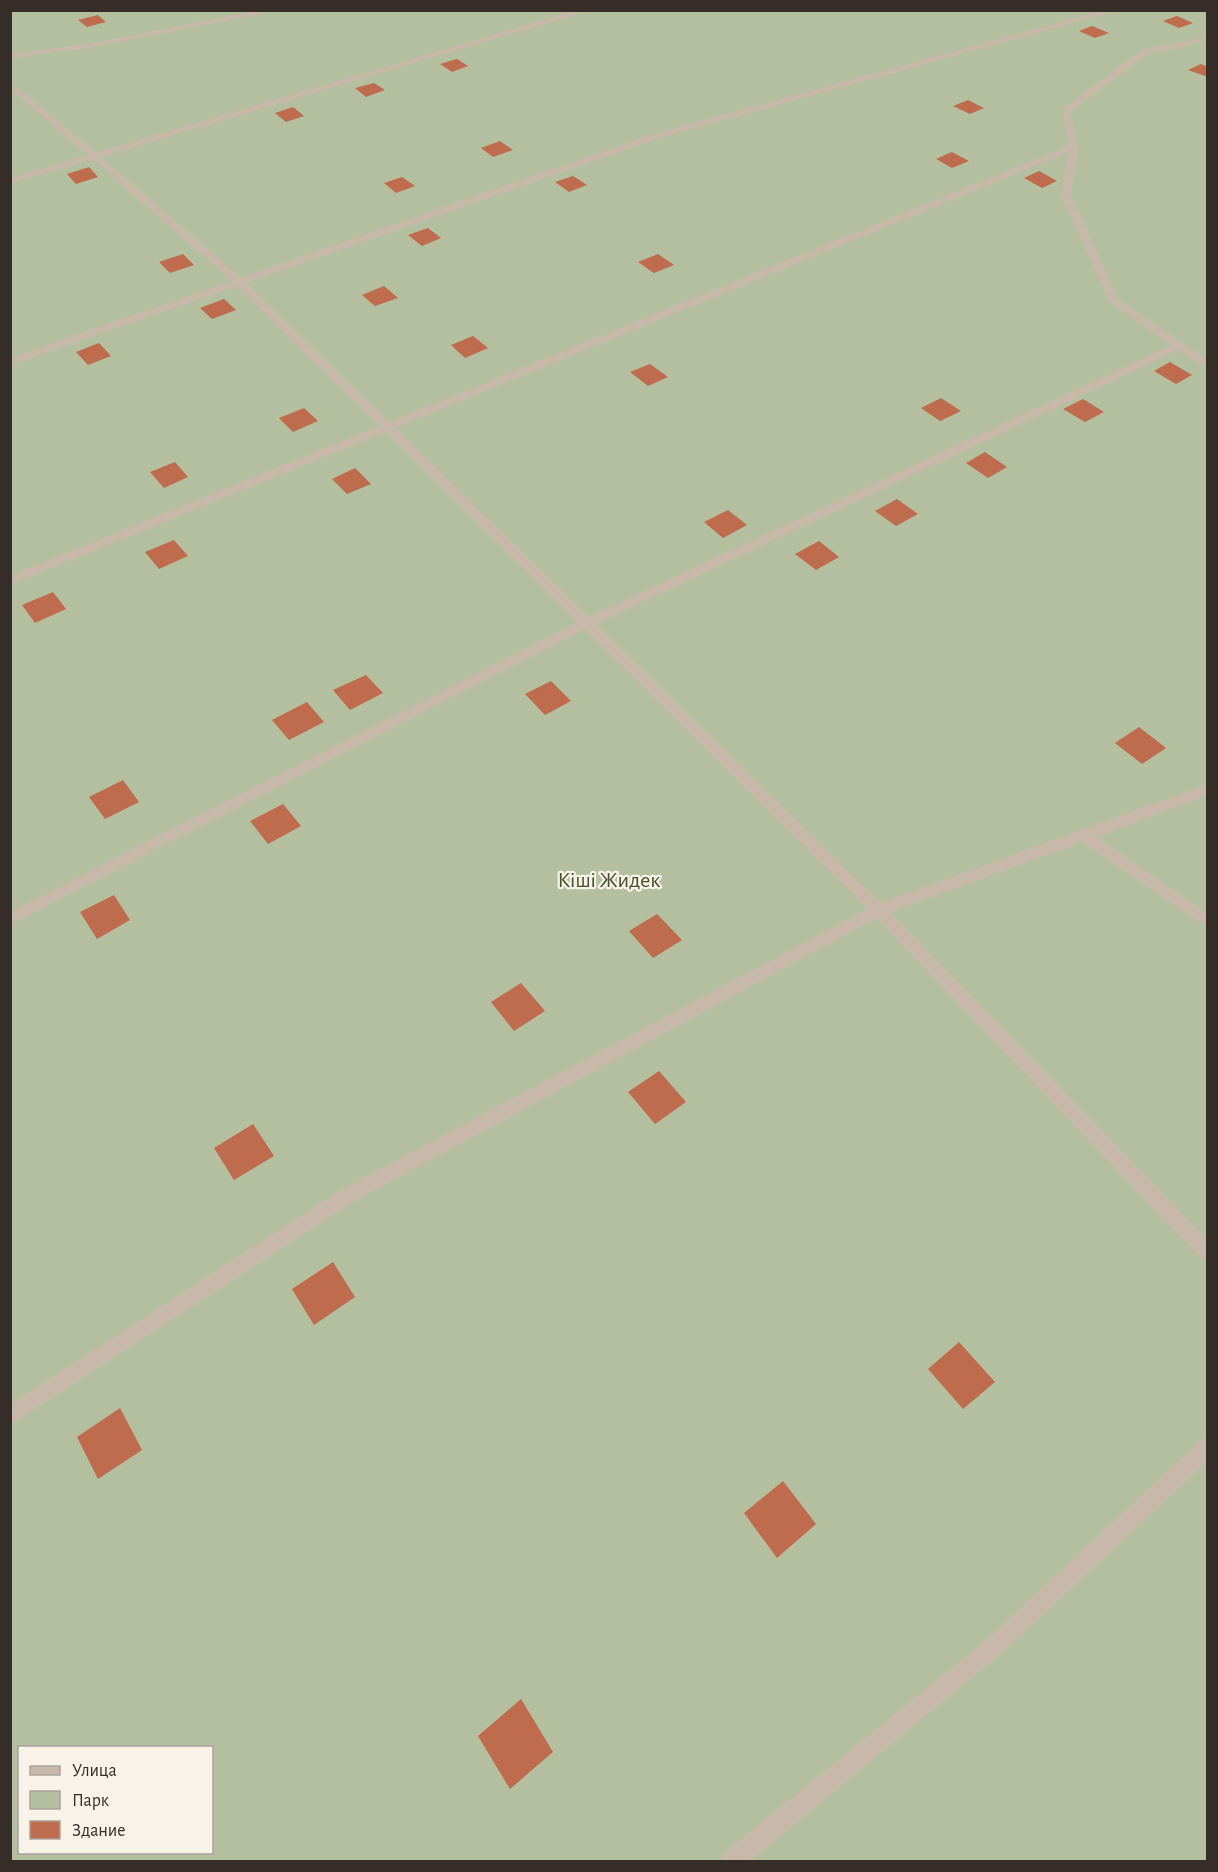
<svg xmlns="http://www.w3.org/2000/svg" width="1218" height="1872" font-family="'Alegreya Sans',sans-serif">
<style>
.green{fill:#b3bf9e;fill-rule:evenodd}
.building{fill:#be6b4e}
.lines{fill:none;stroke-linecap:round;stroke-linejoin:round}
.minor{fill:#c8b8aa;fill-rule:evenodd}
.labels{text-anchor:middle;stroke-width:4.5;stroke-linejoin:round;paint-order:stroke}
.park-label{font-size:22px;fill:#44522e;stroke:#f8f2e9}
</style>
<rect width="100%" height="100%" fill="#f1e8dd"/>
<path class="green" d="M 11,11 L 1207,11 L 1207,1861 L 11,1862 ZM 20,1748 L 212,1748 L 212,1852 L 20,1852 Z"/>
<g class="building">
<path d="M 98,15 L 106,22 L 87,27 L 78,20 Z"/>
<path d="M 1177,16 L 1193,23 L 1179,28 L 1163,21 Z"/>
<path d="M 1092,26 L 1109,33 L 1095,38 L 1079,31 Z"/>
<path d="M 457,59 L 468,66 L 452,72 L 440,64 Z"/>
<path d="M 1201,64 L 1208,67 L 1208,77 L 1188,70 Z"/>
<path d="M 374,83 L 385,90 L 366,97 L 355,88 Z"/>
<path d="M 968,100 L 984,108 L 970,114 L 953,106 Z"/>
<path d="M 293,107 L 304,116 L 286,122 L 275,113 Z"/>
<path d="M 500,141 L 513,150 L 493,157 L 481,148 Z"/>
<path d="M 952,152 L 969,161 L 952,168 L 936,159 Z"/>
<path d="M 89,167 L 98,177 L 76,184 L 67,174 Z"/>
<path d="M 1039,171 L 1057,181 L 1042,188 L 1024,178 Z"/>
<path d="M 573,176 L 587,185 L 569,192 L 555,182 Z"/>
<path d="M 402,177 L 415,186 L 396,193 L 384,183 Z"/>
<path d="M 428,228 L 441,238 L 422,246 L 408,235 Z"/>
<path d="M 183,254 L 194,265 L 170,273 L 159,262 Z"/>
<path d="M 658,254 L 674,265 L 654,273 L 638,262 Z"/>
<path d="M 384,286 L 398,298 L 375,306 L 362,295 Z"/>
<path d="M 224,299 L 236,310 L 212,319 L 200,308 Z"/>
<path d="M 473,336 L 488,348 L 465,358 L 451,345 Z"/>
<path d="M 99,343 L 111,356 L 88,365 L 76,352 Z"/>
<path d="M 1170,362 L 1192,375 L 1176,384 L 1154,371 Z"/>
<path d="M 650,364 L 668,377 L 648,386 L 630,372 Z"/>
<path d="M 941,398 L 961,411 L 940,421 L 921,408 Z"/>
<path d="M 1083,399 L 1104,412 L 1085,422 L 1063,409 Z"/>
<path d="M 304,408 L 318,421 L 293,432 L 279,418 Z"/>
<path d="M 985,452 L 1007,467 L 988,478 L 966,463 Z"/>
<path d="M 175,462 L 188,477 L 164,488 L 150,472 Z"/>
<path d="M 355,468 L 371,484 L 347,494 L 332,479 Z"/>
<path d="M 897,499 L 918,514 L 896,526 L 875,511 Z"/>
<path d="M 728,510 L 747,525 L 723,538 L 704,522 Z"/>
<path d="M 174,540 L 188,556 L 159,569 L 145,552 Z"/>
<path d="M 819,541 L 839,557 L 816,570 L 795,554 Z"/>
<path d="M 53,592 L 66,609 L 35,623 L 22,605 Z"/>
<path d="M 366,675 L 383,693 L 350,710 L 333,690 Z"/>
<path d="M 551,681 L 571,701 L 545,715 L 525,694 Z"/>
<path d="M 307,702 L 324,722 L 289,740 L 272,720 Z"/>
<path d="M 1139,727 L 1166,748 L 1142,764 L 1115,743 Z"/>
<path d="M 123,780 L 139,802 L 105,819 L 89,797 Z"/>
<path d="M 283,804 L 301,826 L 268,844 L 250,821 Z"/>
<path d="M 114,895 L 130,920 L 97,939 L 80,912 Z"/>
<path d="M 657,914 L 682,940 L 653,958 L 629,931 Z"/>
<path d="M 521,983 L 545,1011 L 514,1031 L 491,1002 Z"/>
<path d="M 659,1071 L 686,1102 L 655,1124 L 628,1092 Z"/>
<path d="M 253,1124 L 274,1156 L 234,1180 L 214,1148 Z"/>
<path d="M 333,1262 L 355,1297 L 314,1325 L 292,1289 Z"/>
<path d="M 959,1342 L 995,1382 L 963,1409 L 928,1369 Z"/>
<path d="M 120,1408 L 142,1450 L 98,1479 L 77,1437 Z"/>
<path d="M 783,1481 L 816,1524 L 777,1558 L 744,1513 Z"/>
<path d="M 521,1699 L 553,1752 L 510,1789 L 478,1736 Z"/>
</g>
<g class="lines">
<g class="minor">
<path d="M 261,10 L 280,10 L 88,48 L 10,58 L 10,54 L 88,44 Z"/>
<path d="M 577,10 L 591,10 L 101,157 L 241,278 L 654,134 L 1105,10 L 1120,10 L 660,138 L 246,283 L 389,422 L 1069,146 L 1063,109 L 1142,50 L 1208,37 L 1208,41 L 1148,54 L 1070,112 L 1078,147 L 1071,195 L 1119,300 L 1208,360 L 1208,368 L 1179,350 L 596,624 L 881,903 L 1208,784 L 1208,795 L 1097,837 L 1208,914 L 1208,928 L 1083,842 L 890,912 L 1208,1240 L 1208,1261 L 1202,1259 L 877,918 L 353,1202 L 10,1425 L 10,1405 L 341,1190 L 868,909 L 585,629 L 10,925 L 10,912 L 578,622 L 386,432 L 10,585 L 10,576 L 380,426 L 238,286 L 10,365 L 10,358 L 233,281 L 93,159 L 10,184 L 10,178 L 88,155 L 10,88 L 10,81 L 96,153 ZM 1069,152 L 1061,195 L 1110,302 L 1172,345 L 589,617 L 395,428 Z"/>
<path d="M 1208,1438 L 1208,1461 L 1003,1652 L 749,1862 L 720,1862 L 723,1854 L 989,1638 L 1201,1440 Z"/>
</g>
</g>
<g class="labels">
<g class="park-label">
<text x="609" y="887">Кіші Жидек</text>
</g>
</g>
<rect width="1218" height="1872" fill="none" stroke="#362d29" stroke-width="24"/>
<rect x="18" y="1746" width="195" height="108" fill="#f8f2e9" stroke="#aaa39c" stroke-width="1.5"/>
<rect x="30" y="1766" width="30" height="9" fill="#c8b8aa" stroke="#aaa39c" stroke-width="1.5"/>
<text x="72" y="1776" font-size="18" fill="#362d29">Улица</text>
<rect x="30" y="1791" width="30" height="18" fill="#b3bf9e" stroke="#aaa39c" stroke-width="1.5"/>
<text x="72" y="1806" font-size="18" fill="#362d29">Парк</text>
<rect x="30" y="1821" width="30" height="18" fill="#be6b4e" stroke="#aaa39c" stroke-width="1.5"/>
<text x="72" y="1836" font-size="18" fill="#362d29">Здание</text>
</svg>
